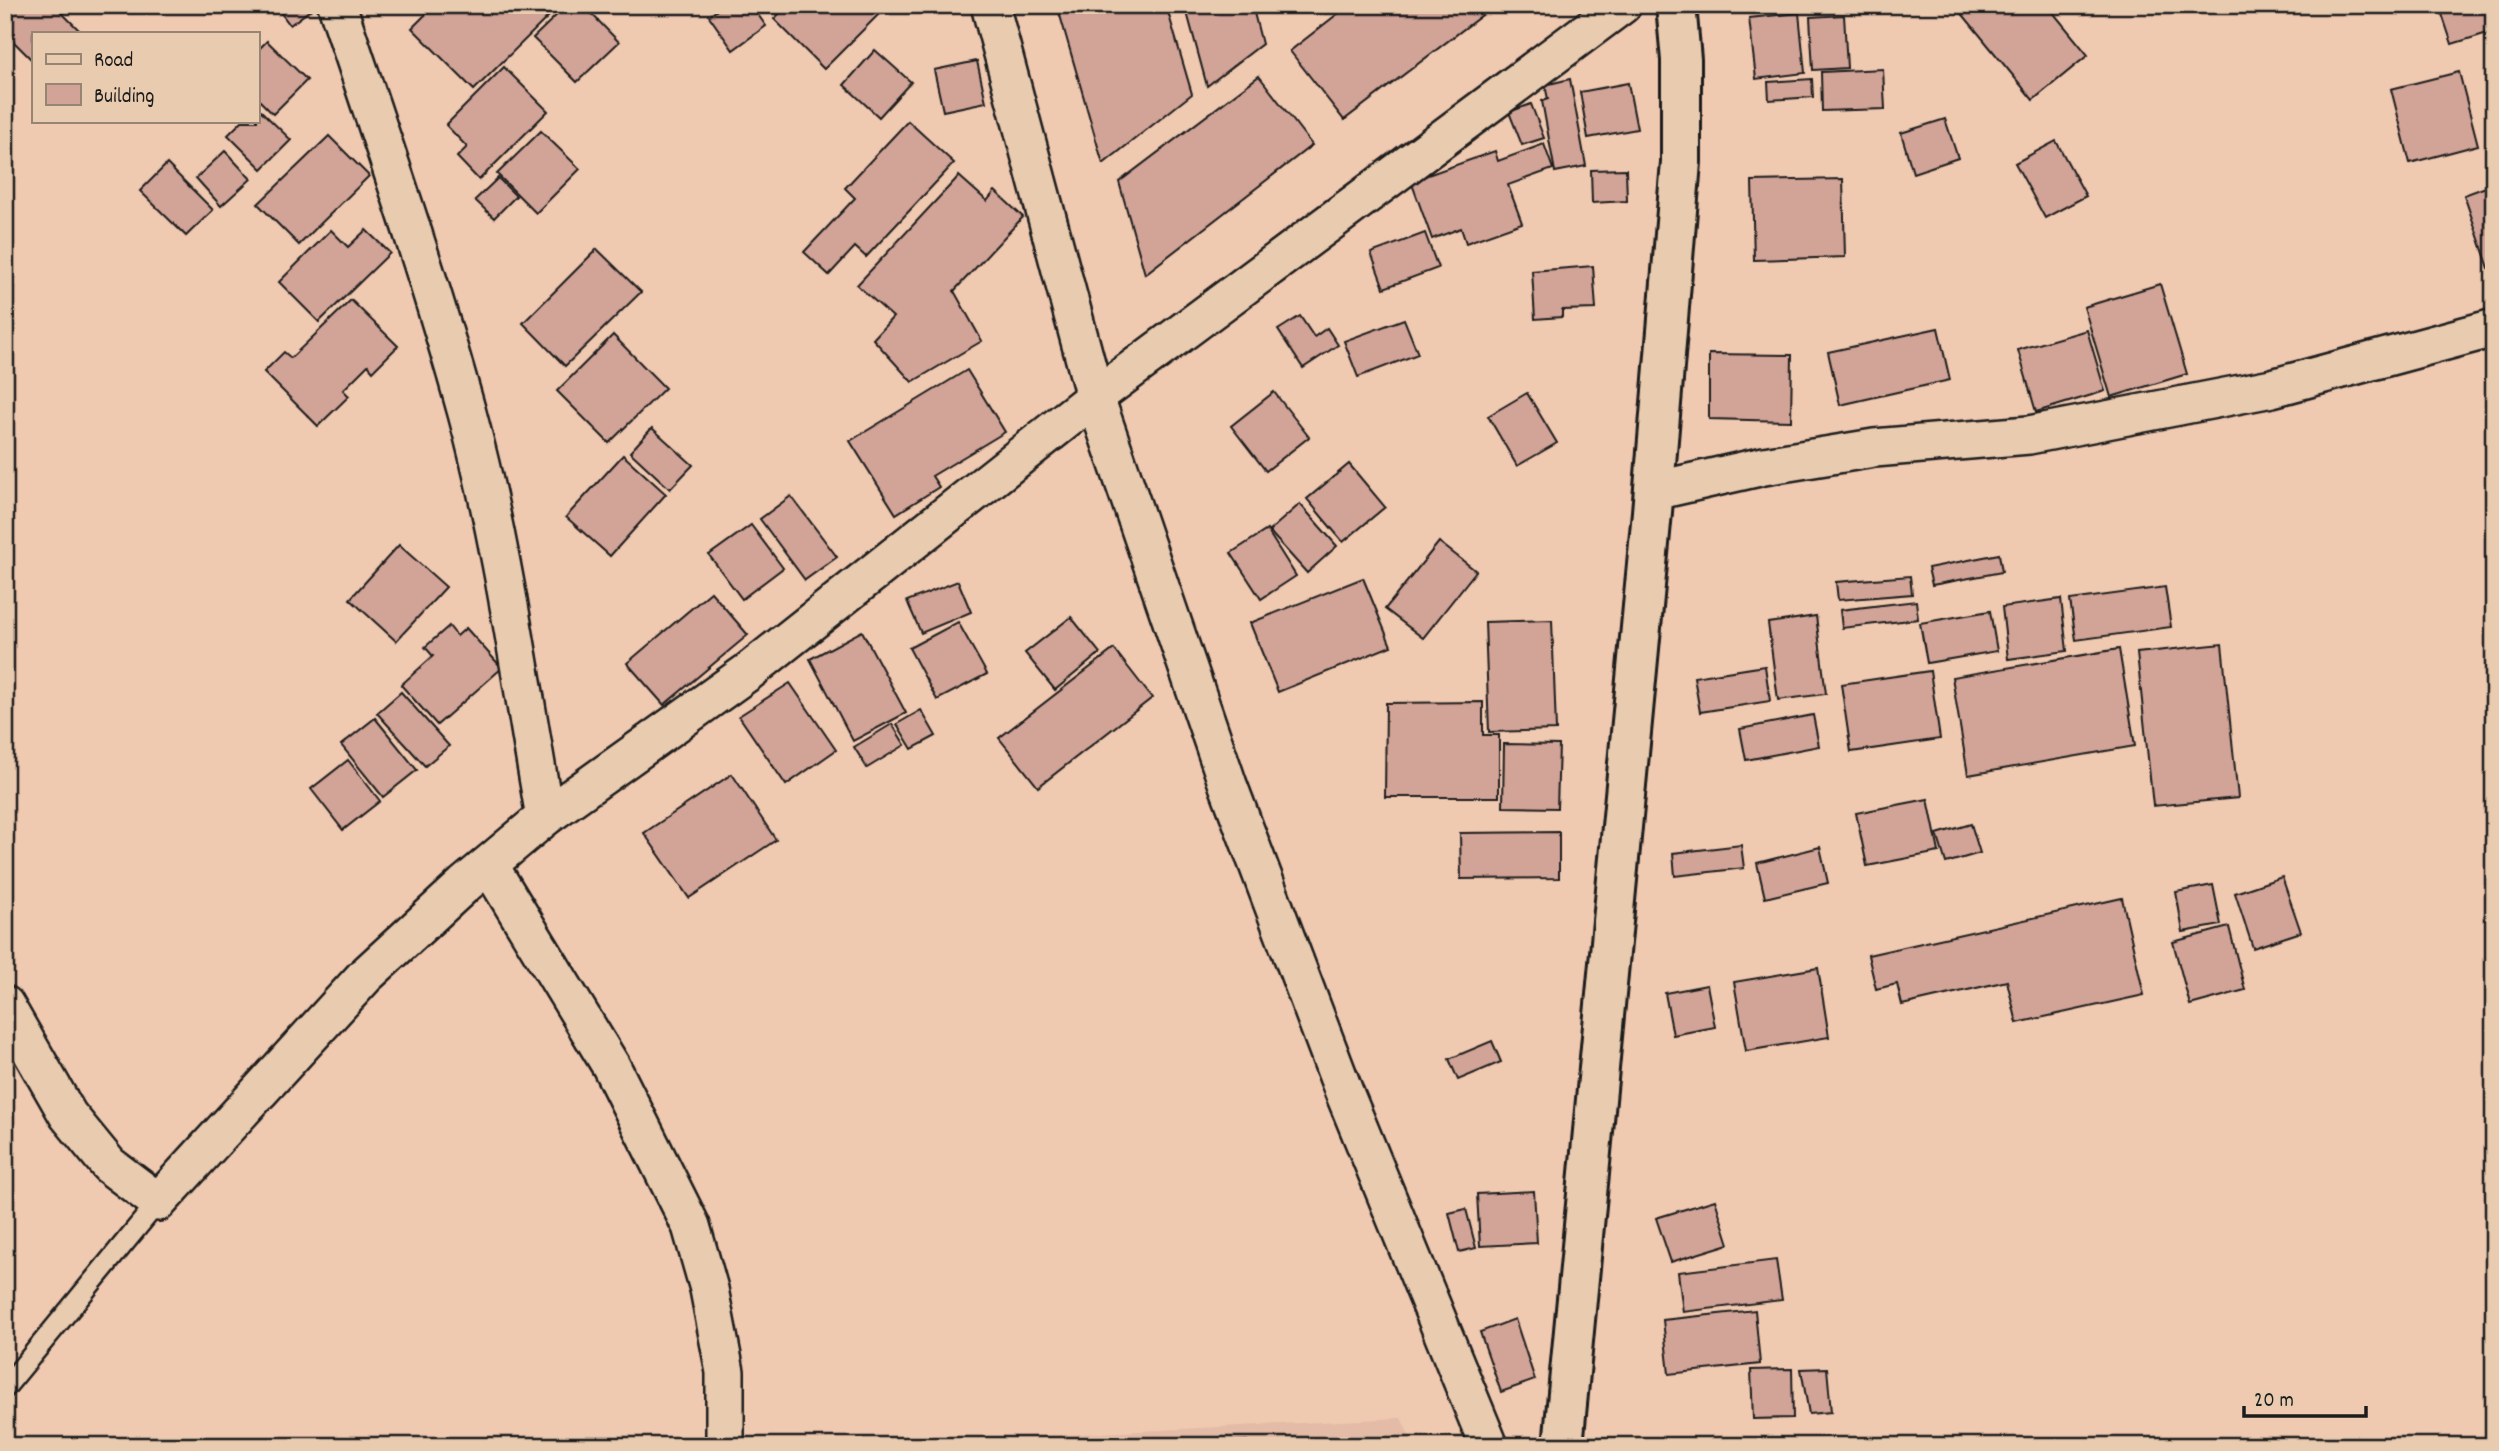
<svg xmlns="http://www.w3.org/2000/svg" width="2499" height="1451" font-family="Dekko,sans-serif">
<style>
.built{fill:#e3bba6}
.building{fill:#d2a397;stroke:#1c1c1c;stroke-width:2}
.lines{fill:none;stroke-linecap:round;stroke-linejoin:round}
.service-casing{stroke:#1c1c1c;stroke-width:24}
.minor-casing{stroke:#1c1c1c;stroke-width:42}
.secondary-casing{stroke:#1c1c1c;stroke-width:44}
.service{stroke:#e9cbaf;stroke-width:19}
.minor{stroke:#e9cbaf;stroke-width:37}
.secondary{stroke:#e9cbaf;stroke-width:38}
</style>
<rect width="100%" height="100%" fill="#f0c9b1"/>
<filter id="ink" filterUnits="userSpaceOnUse"><feTurbulence type="fractalNoise" baseFrequency=".0143" numOctaves="2"/><feDisplacementMap in="SourceGraphic" scale="14" xChannelSelector="R" yChannelSelector="G"/><feConvolveMatrix kernelMatrix="1 2 1 2 8 2 1 2 1" color-interpolation-filters="sRGB"/></filter>
<g filter="url(#ink)">
<path class="built" d="M 1401,1418 L 1414,1446 L 983,1446 L 984,1439 Z"/>
<g class="building">
<path d="M 5,5 L 54,5 L 82,33 L 33,33 L 33,61 L 5,33 Z"/>
<path d="M 275,5 L 311,5 L 313,8 L 290,25 Z"/>
<path d="M 435,5 L 557,5 L 558,7 L 474,90 L 412,28 Z"/>
<path d="M 567,5 L 583,5 L 619,42 L 577,82 L 533,38 Z"/>
<path d="M 724,5 L 751,5 L 766,26 L 733,50 L 709,16 Z"/>
<path d="M 788,5 L 888,5 L 824,69 L 774,19 Z"/>
<path d="M 1057,5 L 1166,5 L 1192,94 L 1103,164 Z"/>
<path d="M 1185,5 L 1252,5 L 1262,44 L 1207,86 Z"/>
<path d="M 1349,5 L 1484,5 L 1486,12 L 1344,120 L 1290,51 Z"/>
<path d="M 1955,5 L 2047,5 L 2088,55 L 2033,100 Z"/>
<path d="M 2439,5 L 2494,5 L 2494,31 L 2452,44 Z"/>
<path d="M 1799,13 L 1805,73 L 1756,79 L 1749,18 Z"/>
<path d="M 1844,15 L 1847,68 L 1813,70 L 1810,17 Z"/>
<path d="M 267,41 L 307,80 L 273,114 L 257,98 L 257,51 Z"/>
<path d="M 875,50 L 911,82 L 879,117 L 844,85 Z"/>
<path d="M 977,61 L 986,102 L 943,111 L 934,70 Z"/>
<path d="M 504,67 L 548,111 L 479,180 L 457,157 L 467,147 L 446,125 Z"/>
<path d="M 1883,69 L 1885,109 L 1822,111 L 1821,72 Z"/>
<path d="M 2459,72 L 2478,145 L 2410,163 L 2391,89 Z"/>
<path d="M 1259,76 L 1312,145 L 1145,274 L 1119,182 Z"/>
<path d="M 1570,79 L 1586,166 L 1555,172 L 1542,101 L 1548,99 L 1545,85 Z"/>
<path d="M 1812,79 L 1813,97 L 1769,100 L 1768,82 Z"/>
<path d="M 1628,83 L 1637,129 L 1588,138 L 1580,92 Z"/>
<path d="M 1531,104 L 1544,138 L 1522,145 L 1509,112 Z"/>
<path d="M 257,107 L 291,140 L 262,169 L 228,135 L 242,121 L 257,121 Z"/>
<path d="M 1945,119 L 1958,158 L 1913,173 L 1901,133 Z"/>
<path d="M 908,121 L 954,163 L 866,257 L 855,247 L 829,275 L 804,252 L 855,198 L 845,188 Z"/>
<path d="M 541,131 L 580,169 L 536,213 L 497,174 Z"/>
<path d="M 329,136 L 369,176 L 299,245 L 258,204 Z"/>
<path d="M 2056,141 L 2086,196 L 2045,218 L 2015,163 Z"/>
<path d="M 1544,144 L 1553,169 L 1508,185 L 1522,223 L 1466,243 L 1461,228 L 1432,239 L 1411,181 L 1495,151 L 1498,161 Z"/>
<path d="M 225,151 L 251,179 L 221,206 L 196,178 Z"/>
<path d="M 167,164 L 213,210 L 186,236 L 140,191 Z"/>
<path d="M 1626,169 L 1627,201 L 1592,203 L 1591,170 Z"/>
<path d="M 959,176 L 987,201 L 995,191 L 1023,217 L 954,291 L 982,341 L 912,382 L 873,339 L 893,317 L 857,285 Z"/>
<path d="M 498,178 L 516,196 L 494,218 L 475,200 Z"/>
<path d="M 1843,179 L 1845,257 L 1754,260 L 1752,181 Z"/>
<path d="M 2494,184 L 2494,270 L 2490,271 L 2464,195 Z"/>
<path d="M 331,230 L 348,247 L 366,230 L 390,253 L 319,322 L 279,282 Z"/>
<path d="M 1425,233 L 1438,268 L 1384,288 L 1371,253 Z"/>
<path d="M 597,249 L 641,292 L 565,366 L 523,323 Z"/>
<path d="M 1593,266 L 1596,309 L 1562,310 L 1562,317 L 1535,319 L 1532,271 Z"/>
<path d="M 2160,284 L 2187,374 L 2111,397 L 2084,307 Z"/>
<path d="M 351,300 L 398,346 L 373,371 L 368,365 L 343,390 L 349,396 L 318,426 L 264,372 L 284,352 L 291,358 Z"/>
<path d="M 1300,316 L 1314,337 L 1327,328 L 1338,345 L 1303,368 L 1278,330 Z"/>
<path d="M 1404,319 L 1418,354 L 1358,377 L 1344,341 Z"/>
<path d="M 1938,328 L 1950,380 L 1840,405 L 1828,352 Z"/>
<path d="M 2087,330 L 2105,391 L 2036,412 L 2018,350 Z"/>
<path d="M 613,335 L 665,388 L 609,443 L 557,391 Z"/>
<path d="M 1709,354 L 1792,355 L 1791,421 L 1709,419 Z"/>
<path d="M 967,370 L 1005,432 L 932,476 L 939,487 L 896,514 L 850,441 Z"/>
<path d="M 1274,392 L 1309,437 L 1266,471 L 1231,426 Z"/>
<path d="M 1527,393 L 1557,443 L 1517,466 L 1488,416 Z"/>
<path d="M 652,428 L 693,465 L 670,489 L 630,452 Z"/>
<path d="M 623,455 L 666,494 L 610,556 L 566,517 Z"/>
<path d="M 1349,464 L 1385,507 L 1343,542 L 1307,499 Z"/>
<path d="M 791,496 L 837,557 L 805,580 L 760,519 Z"/>
<path d="M 1300,504 L 1337,546 L 1307,573 L 1269,531 Z"/>
<path d="M 751,525 L 783,568 L 742,599 L 709,555 Z"/>
<path d="M 1267,530 L 1296,576 L 1261,599 L 1231,553 Z"/>
<path d="M 1439,542 L 1476,571 L 1423,638 L 1385,609 Z"/>
<path d="M 399,545 L 446,587 L 396,641 L 350,599 Z"/>
<path d="M 1999,554 L 2002,572 L 1932,585 L 1928,568 Z"/>
<path d="M 1910,576 L 1912,594 L 1838,600 L 1836,582 Z"/>
<path d="M 1363,578 L 1391,646 L 1278,692 L 1250,623 Z"/>
<path d="M 958,581 L 971,612 L 921,633 L 907,601 Z"/>
<path d="M 2165,587 L 2171,627 L 2076,640 L 2070,600 Z"/>
<path d="M 711,592 L 748,635 L 664,705 L 627,663 Z"/>
<path d="M 2061,599 L 2067,651 L 2008,659 L 2002,607 Z"/>
<path d="M 1916,601 L 1918,619 L 1842,628 L 1840,610 Z"/>
<path d="M 1990,611 L 1997,651 L 1927,663 L 1920,623 Z"/>
<path d="M 1816,616 L 1826,694 L 1778,700 L 1768,623 Z"/>
<path d="M 1071,617 L 1100,653 L 1055,690 L 1025,653 Z"/>
<path d="M 1552,620 L 1556,730 L 1489,732 L 1485,622 Z"/>
<path d="M 958,622 L 987,674 L 937,700 L 909,648 Z"/>
<path d="M 449,626 L 457,636 L 466,628 L 502,668 L 437,725 L 401,685 L 433,656 L 425,647 Z"/>
<path d="M 862,631 L 906,713 L 853,741 L 810,659 Z"/>
<path d="M 2222,644 L 2238,798 L 2153,806 L 2137,653 Z"/>
<path d="M 1114,649 L 1152,698 L 1038,787 L 999,738 Z"/>
<path d="M 2119,649 L 2135,746 L 1968,775 L 1952,677 Z"/>
<path d="M 1765,666 L 1770,701 L 1700,712 L 1694,677 Z"/>
<path d="M 1930,671 L 1940,739 L 1851,752 L 1841,684 Z"/>
<path d="M 790,683 L 836,750 L 786,785 L 739,716 Z"/>
<path d="M 401,692 L 449,746 L 425,766 L 377,713 Z"/>
<path d="M 1483,702 L 1483,735 L 1499,735 L 1499,797 L 1385,797 L 1386,703 Z"/>
<path d="M 921,710 L 936,736 L 912,749 L 897,724 Z"/>
<path d="M 1813,715 L 1819,746 L 1746,760 L 1740,729 Z"/>
<path d="M 375,718 L 417,770 L 383,797 L 341,745 Z"/>
<path d="M 892,724 L 905,745 L 867,768 L 854,747 Z"/>
<path d="M 1504,744 L 1559,745 L 1557,808 L 1503,807 Z"/>
<path d="M 348,760 L 380,801 L 343,830 L 311,789 Z"/>
<path d="M 732,774 L 776,840 L 689,898 L 644,833 Z"/>
<path d="M 1928,799 L 1939,852 L 1867,866 L 1856,813 Z"/>
<path d="M 1971,824 L 1980,853 L 1946,863 L 1937,834 Z"/>
<path d="M 1559,832 L 1559,878 L 1461,879 L 1460,833 Z"/>
<path d="M 1741,845 L 1744,868 L 1675,876 L 1673,853 Z"/>
<path d="M 1820,847 L 1828,883 L 1765,898 L 1757,863 Z"/>
<path d="M 2282,877 L 2301,932 L 2253,948 L 2235,893 Z"/>
<path d="M 2213,885 L 2221,925 L 2183,932 L 2176,892 Z"/>
<path d="M 2122,898 L 2144,995 L 2017,1023 L 2007,981 L 1902,1005 L 1897,984 L 1876,989 L 1868,955 Z"/>
<path d="M 2229,927 L 2245,990 L 2190,1005 L 2173,942 Z"/>
<path d="M 1818,968 L 1829,1037 L 1746,1051 L 1734,982 Z"/>
<path d="M 1707,985 L 1715,1027 L 1673,1035 L 1665,993 Z"/>
<path d="M 1492,1041 L 1501,1062 L 1458,1080 L 1449,1059 Z"/>
<path d="M 1534,1191 L 1537,1243 L 1480,1246 L 1477,1194 Z"/>
<path d="M 1715,1200 L 1729,1244 L 1671,1262 L 1656,1218 Z"/>
<path d="M 1466,1209 L 1476,1248 L 1459,1252 L 1449,1213 Z"/>
<path d="M 1776,1260 L 1782,1300 L 1683,1312 L 1678,1272 Z"/>
<path d="M 1755,1310 L 1760,1364 L 1669,1374 L 1663,1320 Z"/>
<path d="M 1515,1319 L 1535,1380 L 1501,1392 L 1480,1332 Z"/>
<path d="M 1827,1368 L 1831,1412 L 1809,1414 L 1801,1369 Z"/>
<path d="M 1792,1369 L 1793,1418 L 1753,1419 L 1751,1370 Z"/>
<path d="M 1659,1438 L 1719,1446 L 1658,1446 Z"/>
<path d="M 1247,1441 L 1247,1446 L 1170,1445 Z"/>
</g>
<g class="lines">
<defs>
<path id="service" d="M 5,1388 L 158,1202"/>
<g id="minor">
<path d="M 337,5 C 382,140 429,275 467,413 C 503,545 521,682 545,817"/>
<path d="M 990,5 L 1095,397 L 1228,785 L 1344,1092 L 1489,1446"/>
<path d="M 1654,491 L 1764,466 L 1874,448 L 2029,435 L 2272,388 L 2494,328"/>
<path d="M 489,865 L 611,1066 L 691,1226 L 709,1289 L 725,1372 L 725,1446"/>
<path d="M 5,1005 L 68,1115 L 109,1165 L 158,1202 L 365,976 L 464,885 L 545,817 L 748,672 L 1095,397 L 1622,5"/>
</g>
<path id="secondary" d="M 1563,1446 L 1652,512 L 1681,162 L 1681,60 L 1676,5"/>
</defs>
<use href="#service" class="service-casing"/>
<use href="#minor" class="minor-casing"/>
<use href="#secondary" class="secondary-casing"/>
<use href="#service" class="service"/>
<use href="#minor" class="minor"/>
<use href="#secondary" class="secondary"/>
</g>
</g>
<rect width="2499" height="1451" fill="none" stroke="#e9cbaf" stroke-width="28"/>
<rect x="14" y="14" width="2471" height="1423" fill="none" stroke="#1c1c1c" stroke-width="2.5" filter="url(#ink)"/>
<rect x="32" y="32" width="228" height="91" fill="#e9cbaf" stroke="#978574" stroke-width="2"/>
<rect x="46" y="54" width="35" height="10" fill="#e9cbaf" stroke="#978574" stroke-width="2"/>
<text x="94" y="66" font-size="21" fill="#1c1c1c">Road</text>
<rect x="46" y="84" width="35" height="21" fill="#d2a397" stroke="#978574" stroke-width="2"/>
<text x="94" y="102" font-size="21" fill="#1c1c1c">Building</text>
<path d="M2244 1406v10h122v-10" fill="none" stroke="#1c1c1c" stroke-width="3.5"/>
<text x="2254" y="1406" font-size="21" fill="#1c1c1c" stroke="#e9cbaf" stroke-width="5" paint-order="stroke">20 m</text>
</svg>
